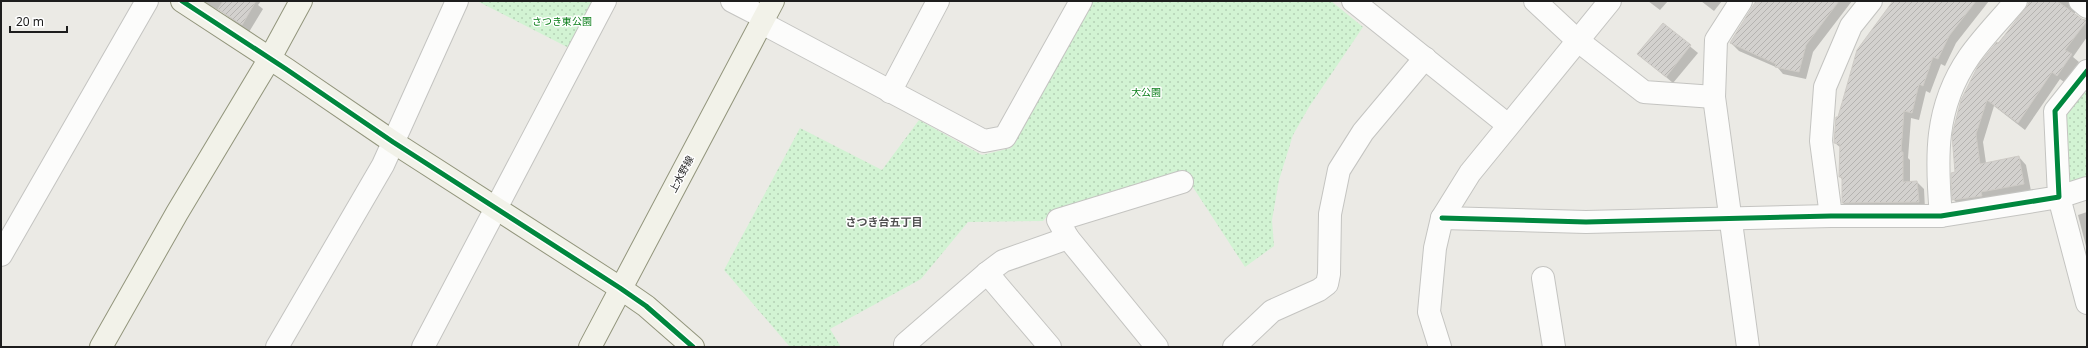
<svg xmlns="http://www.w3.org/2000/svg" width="2088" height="348" font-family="'Noto Sans','Noto Sans JP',sans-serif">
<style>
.park{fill:url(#park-dots)}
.shadow{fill:#0003}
.building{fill:url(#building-hatch);stroke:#cecbc6}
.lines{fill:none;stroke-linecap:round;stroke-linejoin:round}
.street-casing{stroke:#c4c4c1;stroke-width:24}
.secondary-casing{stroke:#92957c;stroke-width:24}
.street{stroke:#fcfcfb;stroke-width:22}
.secondary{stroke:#f2f2e9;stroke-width:22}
.cycleway-casing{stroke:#fff;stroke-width:8}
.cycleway{stroke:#00873e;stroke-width:5}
.labels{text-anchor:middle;stroke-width:3;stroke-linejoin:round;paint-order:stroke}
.park-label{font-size:10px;fill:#097d18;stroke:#fff}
.street-label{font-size:10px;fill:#1d1d1d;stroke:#fff}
.neighbourhood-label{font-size:11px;font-weight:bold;fill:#505050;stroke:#fff}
</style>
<defs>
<pattern id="park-dots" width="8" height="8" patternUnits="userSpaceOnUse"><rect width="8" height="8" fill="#d2f3d3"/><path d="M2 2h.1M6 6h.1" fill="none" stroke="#b4d0b5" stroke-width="1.8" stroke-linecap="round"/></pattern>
<pattern id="building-hatch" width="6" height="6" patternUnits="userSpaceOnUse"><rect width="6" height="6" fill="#d3d1ce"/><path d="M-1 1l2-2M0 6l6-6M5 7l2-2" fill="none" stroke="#b5b3b0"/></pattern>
</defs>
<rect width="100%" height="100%" fill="#ebeae5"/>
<g class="park">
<path d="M 477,1 L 596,1 L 571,49 Z"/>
<path d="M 1092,1 L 1331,1 L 1363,27 L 1309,107 L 1293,135 L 1279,180 L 1272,220 L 1274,246 L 1245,267 L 1185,175 L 1051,212 L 1043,221 L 968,222 L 921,279 L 830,329 L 841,347 L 790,347 L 724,270 L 800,128 L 882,170 L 919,120 L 982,155 L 1011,148 Z"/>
<path d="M 2087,75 L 2087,178 L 2069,183 L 2059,110 Z"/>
</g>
<g class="shadow">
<path d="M 201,1 L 261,1 L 258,5 L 263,9 L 249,32 L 222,12 Z"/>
<path d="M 1648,1 L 1668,1 L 1660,10 Z"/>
<path d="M 1701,1 L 1722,1 L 1714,11 Z"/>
<path d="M 1757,1 L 1852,1 L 1813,52 L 1806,79 L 1783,74 L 1778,68 L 1739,51 L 1731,43 Z"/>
<path d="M 1894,1 L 1989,1 L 1956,43 L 1945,66 L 1941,64 L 1930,93 L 1926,91 L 1919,120 L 1911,118 L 1908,158 L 1910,160 L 1910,182 L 1917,182 L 1924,189 L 1925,209 L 1850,210 L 1843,203 L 1843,180 L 1840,177 L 1841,148 L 1835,143 L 1839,118 Z"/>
<path d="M 2029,1 L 2077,1 L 2075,7 L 2075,14 L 2079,18 L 2087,20 L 2087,37 L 2073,57 L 2079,62 L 2064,82 L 2060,79 L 2025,130 L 1994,106 L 1983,142 L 1986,163 L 2019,157 L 2026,165 L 2031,191 L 1961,207 L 1953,199 L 1956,173 L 1980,64 L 2026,10 Z"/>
<path d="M 1663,24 L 1698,53 L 1673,83 L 1639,54 Z"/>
<path d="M 2087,212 L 2087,250 L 2078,215 Z"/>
</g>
<g class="building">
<path d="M 223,1 L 256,1 L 242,25 L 218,9 Z"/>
<path d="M 1756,1 L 1839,1 L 1806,45 L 1799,72 L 1775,67 L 1776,64 L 1730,43 Z"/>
<path d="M 1893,1 L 1976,1 L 1949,36 L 1938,59 L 1933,57 L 1923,86 L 1919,84 L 1912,113 L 1904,111 L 1901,152 L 1903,152 L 1903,182 L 1917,181 L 1919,202 L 1842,203 L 1842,177 L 1839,177 L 1840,144 L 1834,143 L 1836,117 L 1838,117 L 1857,50 Z"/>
<path d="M 2031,1 L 2057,1 L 2086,22 L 2065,50 L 2072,54 L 2057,76 L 2052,72 L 2018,123 L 1987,100 L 1976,134 L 1980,164 L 2019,156 L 2024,184 L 1981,192 L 1982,196 L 1952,200 L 1951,173 L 1955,172 L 1952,135 L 1961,100 L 1979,64 L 1997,42 L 1998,44 Z"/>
<path d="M 1663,23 L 1691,45 L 1666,77 L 1637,54 Z"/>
</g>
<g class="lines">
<defs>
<g id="street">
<path d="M 732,1 L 765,18"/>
<path d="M 1353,1 L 1508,125"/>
<path d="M 1535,1 L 1577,40 L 1644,92 L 1714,97"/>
<path d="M 1741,1 L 1716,40 L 1714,97 L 1748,347"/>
<path d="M 2080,1 L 2087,7"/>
<path d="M 762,23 L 984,141 L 1005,137 L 1081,1"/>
<path d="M 890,92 L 938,1"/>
<path d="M 2087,188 L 2059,197 L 2087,303"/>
<path d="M 1831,216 L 1821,141 L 1825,87 L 1851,26 L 1871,1"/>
<path d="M 1941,216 C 1936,158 1934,108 1969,57 C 1983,37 2001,19 2016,1"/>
<path d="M 1442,218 L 1586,222 L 1831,216 L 1941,216 L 2059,197 L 2055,111 L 2087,71"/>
<path d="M 1,255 L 147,1"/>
<path d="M 987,273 L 1050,347"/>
<path d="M 1543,278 L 1554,347"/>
<path d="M 277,347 L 383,165 L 457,1"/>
<path d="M 423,347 L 605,1"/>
<path d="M 907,347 L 905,344 L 987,273 L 1003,261 L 1068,238"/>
<path d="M 1157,347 L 1068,238 L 1058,220 L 1182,182"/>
<path d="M 1234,347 L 1272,311 L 1319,290 L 1327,284 L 1329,274 L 1330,214 L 1339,170 L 1363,132 L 1425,58"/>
<path d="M 1440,347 L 1429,312 L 1435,248 L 1442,218 L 1470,173 L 1610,1"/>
</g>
<g id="secondary">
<path d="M 182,1 L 286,69 L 393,142 L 620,288 L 646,306 L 693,347"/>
<path d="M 101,347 L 177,213 L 270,58 L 301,1"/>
<path d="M 590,347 L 773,1"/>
</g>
</defs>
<use href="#street" class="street-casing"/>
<use href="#secondary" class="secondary-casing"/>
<use href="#street" class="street"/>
<use href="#secondary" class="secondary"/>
<defs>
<g id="cycleway">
<path d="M 182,1 L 286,69 L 393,142 L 620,288 L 646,306 L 693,347"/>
<path d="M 1442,218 L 1586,222 L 1831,216 L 1941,216 L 2059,197 L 2055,111 L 2087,71"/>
</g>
</defs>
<use href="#cycleway" class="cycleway-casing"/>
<use href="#cycleway" class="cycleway"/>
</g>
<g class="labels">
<g class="park-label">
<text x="562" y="25">さつき東公園</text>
<text x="1146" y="96">大公園</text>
</g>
<g class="street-label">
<text transform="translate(681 174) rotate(-62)" y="4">上水野線</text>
</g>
<g class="neighbourhood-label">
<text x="884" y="226">さつき台五丁目</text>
</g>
</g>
<rect width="2088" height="348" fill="none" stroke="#1d1d1d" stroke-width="4"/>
<path d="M10 26v6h57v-6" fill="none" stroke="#1d1d1d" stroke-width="2"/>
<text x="16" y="26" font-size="12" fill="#1d1d1d" stroke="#ffffff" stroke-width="3" paint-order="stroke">20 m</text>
</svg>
